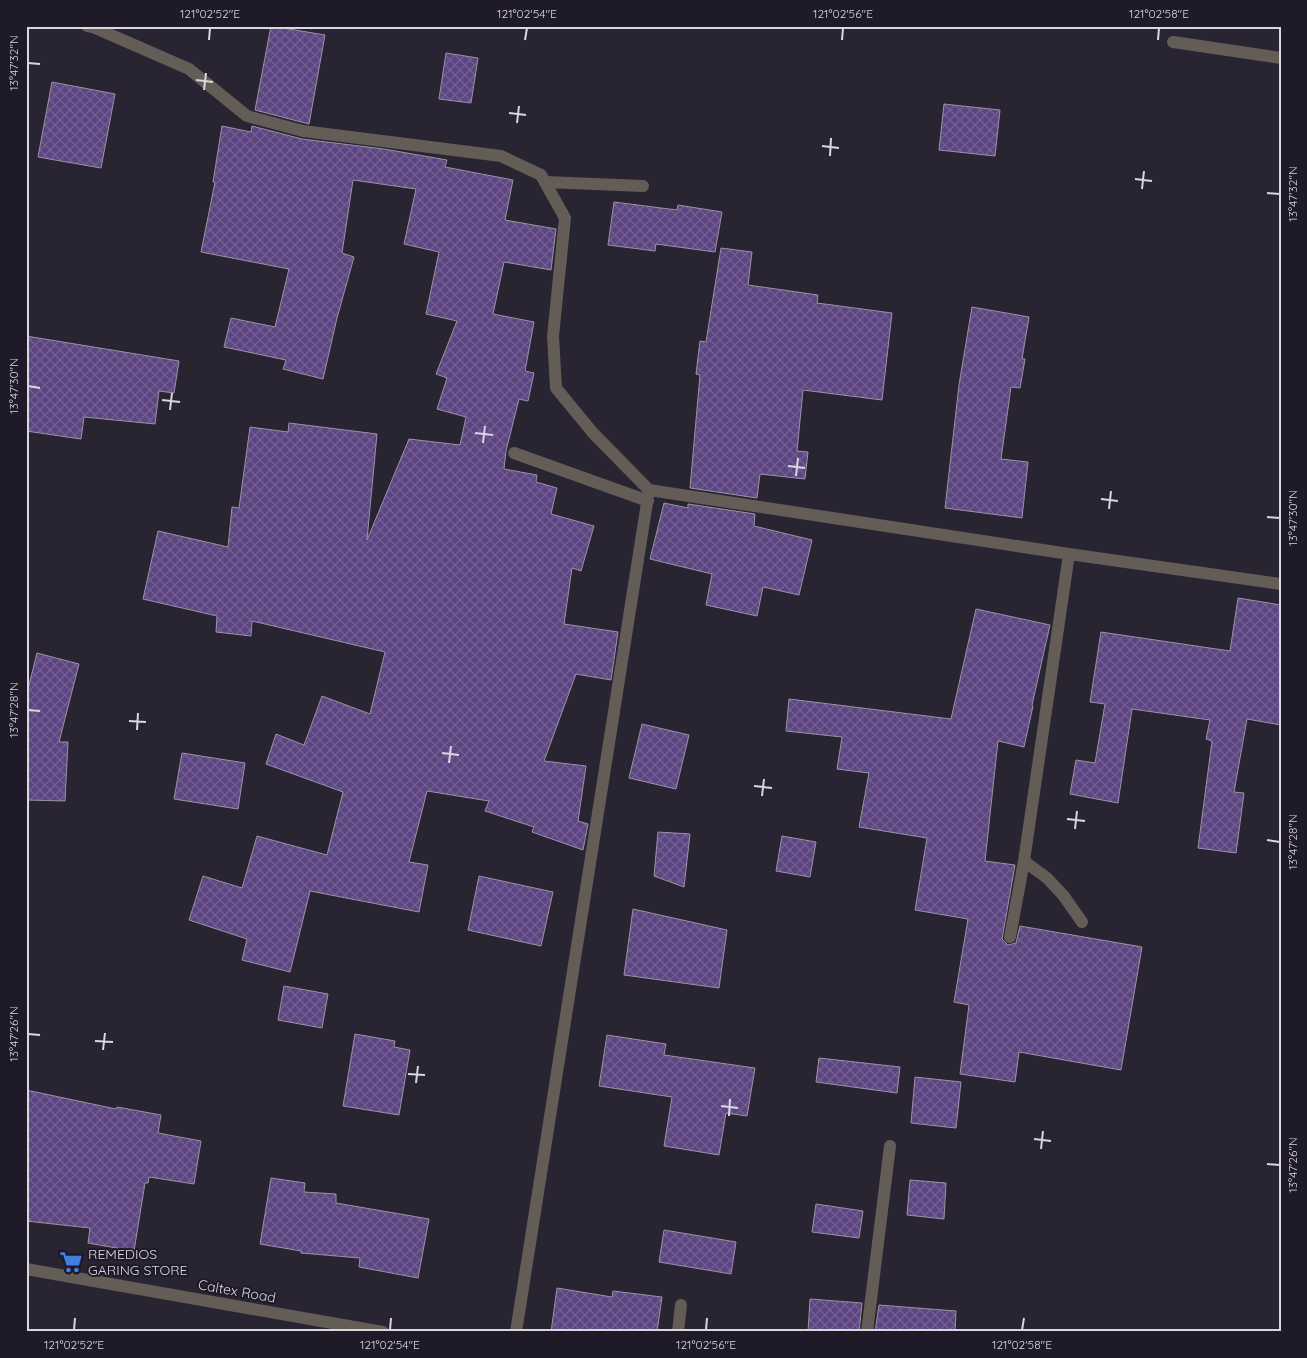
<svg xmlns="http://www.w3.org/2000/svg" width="1307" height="1358" font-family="Quicksand,sans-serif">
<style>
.building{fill:url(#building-cross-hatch);stroke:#9994a5}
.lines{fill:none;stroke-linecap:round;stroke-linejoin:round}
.service{stroke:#635c57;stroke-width:12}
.minor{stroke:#635c57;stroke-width:12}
.tertiary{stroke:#635c57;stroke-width:12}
.ticks{fill:none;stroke:#dad7e0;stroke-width:2}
.labels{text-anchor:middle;stroke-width:4;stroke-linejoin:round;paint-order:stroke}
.poi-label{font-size:14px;fill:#dad7e0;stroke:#1f1a27;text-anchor:start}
.street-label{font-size:14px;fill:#dad7e0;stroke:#1f1a27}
.neatline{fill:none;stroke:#dad7e0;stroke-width:2}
.ticks-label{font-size:12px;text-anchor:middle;fill:#dad7e0}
</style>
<defs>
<pattern id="building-cross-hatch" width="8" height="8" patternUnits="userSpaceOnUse" patternTransform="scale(1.25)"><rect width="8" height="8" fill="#5c4581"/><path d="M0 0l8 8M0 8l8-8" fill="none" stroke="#735f93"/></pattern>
</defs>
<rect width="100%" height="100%" fill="#282431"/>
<g class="building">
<path d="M 271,26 L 325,35 L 309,124 L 255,110 Z"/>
<path d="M 446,53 L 478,58 L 471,103 L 439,99 Z"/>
<path d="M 52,82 L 115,94 L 101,168 L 38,157 Z"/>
<path d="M 944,104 L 1000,110 L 995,156 L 939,150 Z"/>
<path d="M 222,126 L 251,132 L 252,126 L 302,139 L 384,149 L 447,160 L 445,167 L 513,180 L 505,220 L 556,229 L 551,270 L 504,262 L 493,314 L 534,322 L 525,371 L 534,373 L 528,401 L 519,399 L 506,451 L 504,469 L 537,475 L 536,482 L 557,488 L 551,514 L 594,526 L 581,571 L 572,568 L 564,624 L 618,632 L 611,680 L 576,674 L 544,761 L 586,766 L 578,821 L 588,824 L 583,850 L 532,832 L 534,827 L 485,811 L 489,801 L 427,791 L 409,862 L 428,865 L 419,912 L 310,891 L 290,972 L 242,960 L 247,939 L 189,920 L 203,876 L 242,888 L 257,836 L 327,855 L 343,792 L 266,764 L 276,734 L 304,745 L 322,696 L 370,714 L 385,652 L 252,621 L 251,636 L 216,632 L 217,616 L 143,599 L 158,531 L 228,547 L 232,507 L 239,508 L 250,427 L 288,432 L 289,423 L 377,434 L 367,540 L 409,439 L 460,445 L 466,417 L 437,409 L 447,378 L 436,374 L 457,321 L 426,314 L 439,252 L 404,244 L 416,189 L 353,180 L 342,253 L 354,257 L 337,318 L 323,379 L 283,369 L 286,360 L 224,347 L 231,318 L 275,327 L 289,269 L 201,252 L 215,182 L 213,182 Z"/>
<path d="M 614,202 L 677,210 L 678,205 L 722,212 L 715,252 L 656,244 L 655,251 L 608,245 Z"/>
<path d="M 721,248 L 752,252 L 748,285 L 818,295 L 817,303 L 892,313 L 882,400 L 803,390 L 797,451 L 808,452 L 805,479 L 760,474 L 757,498 L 690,488 L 700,375 L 696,374 L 700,341 L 706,342 Z"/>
<path d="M 972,307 L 1029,317 L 1022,359 L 1025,359 L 1020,388 L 1011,387 L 1001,459 L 1028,462 L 1022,518 L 945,508 L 959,385 Z"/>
<path d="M 26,336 L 179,361 L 174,393 L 159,391 L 155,424 L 84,417 L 81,439 L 26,431 Z"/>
<path d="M 664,503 L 688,508 L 688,504 L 755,514 L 754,526 L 812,540 L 799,595 L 763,587 L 757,616 L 706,605 L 712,574 L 650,559 Z"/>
<path d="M 1238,598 L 1281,605 L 1281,725 L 1247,719 L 1234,792 L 1244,793 L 1236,853 L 1198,848 L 1212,741 L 1206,739 L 1210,720 L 1132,709 L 1118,803 L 1070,794 L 1076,760 L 1095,763 L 1105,704 L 1090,702 L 1101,632 L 1230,651 Z"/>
<path d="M 976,609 L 1050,625 L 1032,705 L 1033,706 L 1024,747 L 998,741 L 985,861 L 1015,865 L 1002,939 L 1008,945 L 1016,943 L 1020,926 L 1142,947 L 1121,1070 L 1019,1052 L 1015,1082 L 960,1074 L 969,1005 L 954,1002 L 968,919 L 915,910 L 927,838 L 859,827 L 869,773 L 837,769 L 842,737 L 786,731 L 789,699 L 951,719 Z"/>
<path d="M 37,653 L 79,664 L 59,742 L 68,742 L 65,801 L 26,800 L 26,697 Z"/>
<path d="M 642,724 L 689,735 L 676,789 L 629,778 Z"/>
<path d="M 182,753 L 245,763 L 238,809 L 174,799 Z"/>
<path d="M 658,832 L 690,834 L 684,887 L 654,876 Z"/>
<path d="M 782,836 L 816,842 L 810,877 L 776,871 Z"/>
<path d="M 479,876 L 553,892 L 541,946 L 468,930 Z"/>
<path d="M 633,909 L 727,930 L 719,988 L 624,975 Z"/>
<path d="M 284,986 L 328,994 L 322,1028 L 278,1020 Z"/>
<path d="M 355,1034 L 395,1041 L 394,1047 L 410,1050 L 399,1115 L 343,1106 Z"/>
<path d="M 607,1035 L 666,1044 L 664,1055 L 755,1068 L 747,1116 L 726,1113 L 719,1155 L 664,1146 L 672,1097 L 599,1086 Z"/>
<path d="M 819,1058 L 900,1067 L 897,1093 L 816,1082 Z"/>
<path d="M 915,1077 L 961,1082 L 956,1128 L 911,1123 Z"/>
<path d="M 26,1090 L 116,1109 L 117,1107 L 161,1115 L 158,1133 L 201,1141 L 194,1184 L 149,1177 L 148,1183 L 145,1183 L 134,1251 L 88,1243 L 90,1228 L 26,1221 Z"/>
<path d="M 271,1178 L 305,1183 L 304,1192 L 336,1194 L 336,1203 L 429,1219 L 418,1278 L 359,1267 L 360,1258 L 301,1253 L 301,1251 L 260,1244 Z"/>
<path d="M 910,1180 L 946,1183 L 944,1219 L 907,1215 Z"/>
<path d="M 816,1204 L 863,1211 L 859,1238 L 812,1232 Z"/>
<path d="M 664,1230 L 736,1242 L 731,1274 L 659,1262 Z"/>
<path d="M 557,1288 L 612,1297 L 613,1291 L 662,1297 L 657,1332 L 551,1332 Z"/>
<path d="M 810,1299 L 862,1303 L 859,1332 L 808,1332 Z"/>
<path d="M 879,1305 L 956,1311 L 955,1332 L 875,1332 Z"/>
</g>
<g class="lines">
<g class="service">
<path d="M 545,182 L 643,186"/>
<path d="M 514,453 L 648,501"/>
<path d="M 1024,861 L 1047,878 L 1063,895 L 1082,922"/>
<path d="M 678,1332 L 681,1305"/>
</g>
<g class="minor">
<path d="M 87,26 L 93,27 L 189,69 L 247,116 L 303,131 L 501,156 L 541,175 L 565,218 L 553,336 L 556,388 L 593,433 L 649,490 L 1069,554 L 1281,584"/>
<path d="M 1173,42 L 1281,58"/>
<path d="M 1010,937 L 1024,861 L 1069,554"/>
<path d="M 516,1332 L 649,490"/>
<path d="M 867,1332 L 890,1146"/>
</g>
<path class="tertiary" d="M 26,1269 L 383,1332"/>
</g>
<path class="ticks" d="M 209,40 L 210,28M 525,40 L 527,28M 842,40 L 843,28M 1158,40 L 1159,28M 28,63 L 40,64M 196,80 L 213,82M 204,90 L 206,73M 509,113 L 526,115M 517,123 L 519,106M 822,146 L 839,148M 830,156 L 831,138M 1135,179 L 1152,181M 1142,189 L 1144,171M 1267,193 L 1280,194M 28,386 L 40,388M 162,400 L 180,402M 170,410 L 172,393M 475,433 L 493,435M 483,443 L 485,426M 788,466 L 805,468M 796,476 L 798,458M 1101,499 L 1118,501M 1109,509 L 1111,491M 1267,517 L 1280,518M 28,710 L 40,711M 129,721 L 146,722M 137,730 L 138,713M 442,753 L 459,755M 449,763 L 451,746M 754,786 L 772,788M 762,796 L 764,779M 1067,819 L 1085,821M 1075,829 L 1077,811M 1267,840 L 1280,842M 28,1034 L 40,1035M 95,1041 L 113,1042M 103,1050 L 105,1033M 408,1074 L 425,1075M 416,1083 L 418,1066M 721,1106 L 738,1108M 729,1116 L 730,1099M 1034,1139 L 1051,1141M 1041,1149 L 1043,1131M 1267,1164 L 1280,1165M 74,1330 L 75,1318M 390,1330 L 391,1318M 706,1330 L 707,1318M 1022,1330 L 1024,1318"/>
<defs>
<symbol id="supermarket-bare" viewBox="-9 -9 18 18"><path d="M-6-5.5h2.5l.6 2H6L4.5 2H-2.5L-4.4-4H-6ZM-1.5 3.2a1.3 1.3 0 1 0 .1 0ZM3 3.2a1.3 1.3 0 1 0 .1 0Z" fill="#3f7fe0" stroke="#1f1a27" stroke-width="2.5" paint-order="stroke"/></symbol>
</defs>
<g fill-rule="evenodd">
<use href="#supermarket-bare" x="55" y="1246" width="32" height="32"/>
</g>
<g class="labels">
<g class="poi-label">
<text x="88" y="1259">REMEDIOS<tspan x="88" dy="16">GARING STORE</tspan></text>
</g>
<g class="street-label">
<text transform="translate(237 1291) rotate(10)" y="5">Caltex Road</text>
</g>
</g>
<rect width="1307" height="1358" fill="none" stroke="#1f1a27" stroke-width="55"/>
<rect x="28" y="28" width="1252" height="1302" class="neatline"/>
<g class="ticks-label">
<text x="210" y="18">121°02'52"E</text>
<text x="527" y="18">121°02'54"E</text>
<text x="843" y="18">121°02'56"E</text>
<text x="1159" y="18">121°02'58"E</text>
<text transform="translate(14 63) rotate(-90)" y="4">13°47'32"N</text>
<text transform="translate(1293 194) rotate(-90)" y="4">13°47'32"N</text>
<text transform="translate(14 386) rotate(-90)" y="4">13°47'30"N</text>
<text transform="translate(1293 518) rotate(-90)" y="4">13°47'30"N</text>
<text transform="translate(14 710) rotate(-90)" y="4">13°47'28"N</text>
<text transform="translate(1293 842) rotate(-90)" y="4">13°47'28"N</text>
<text transform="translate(14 1034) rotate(-90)" y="4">13°47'26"N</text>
<text transform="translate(1293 1165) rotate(-90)" y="4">13°47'26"N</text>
<text x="74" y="1349">121°02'52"E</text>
<text x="390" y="1349">121°02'54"E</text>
<text x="706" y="1349">121°02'56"E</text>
<text x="1022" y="1349">121°02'58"E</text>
</g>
</svg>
